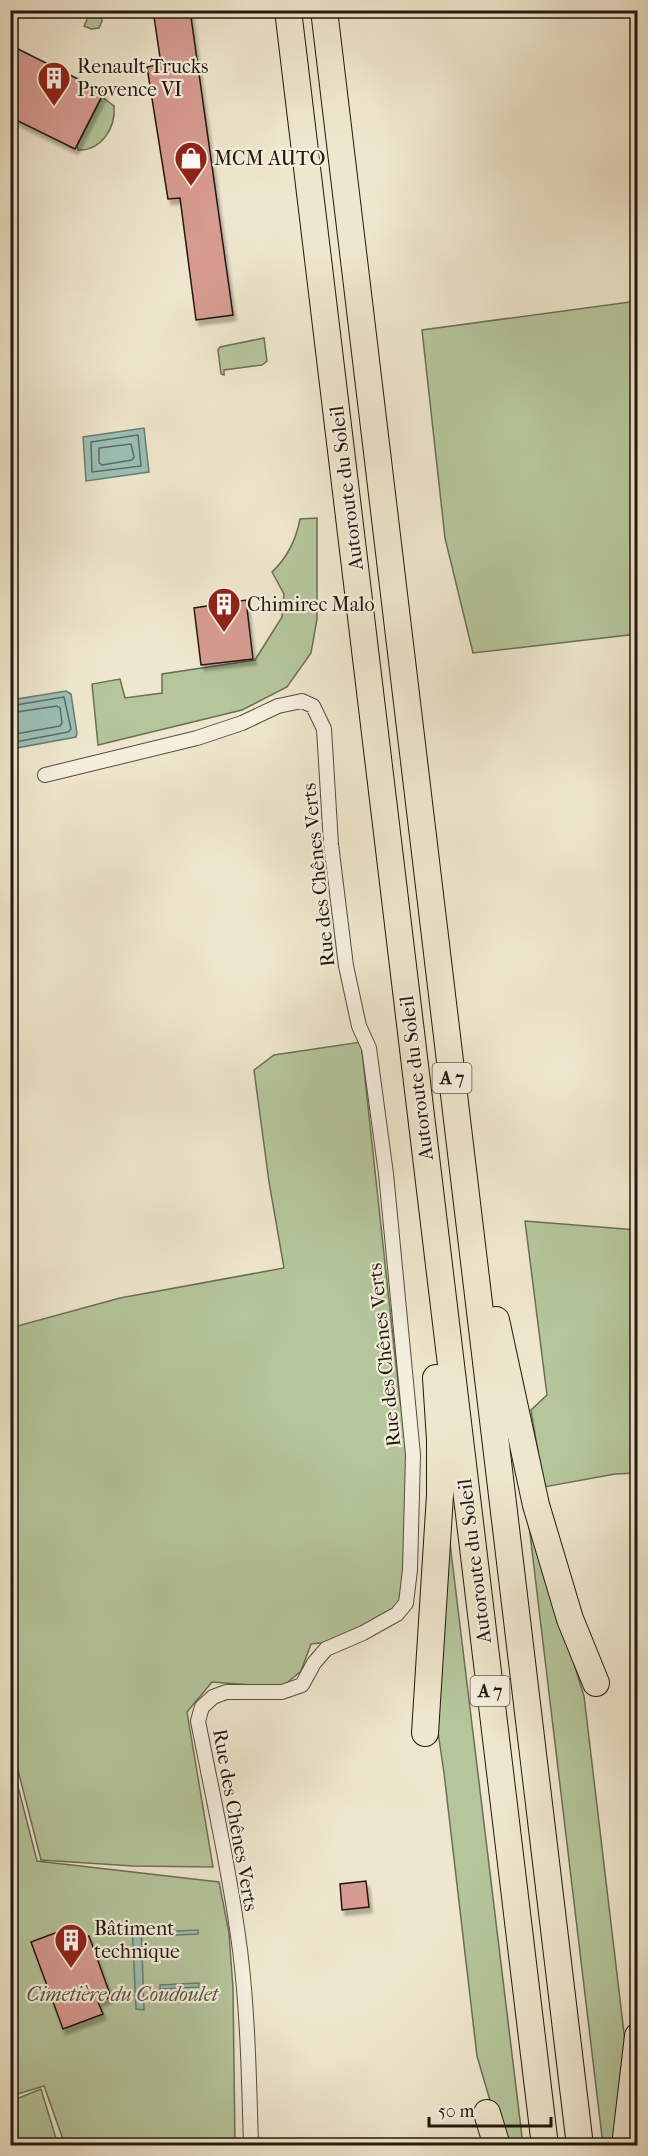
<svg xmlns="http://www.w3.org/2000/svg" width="648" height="2156" font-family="'IM FELL French Canon',serif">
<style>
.green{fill:#b5c69c;stroke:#6c6f56;stroke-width:1.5}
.water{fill:#9ac0b6;stroke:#6a7d73;stroke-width:1.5}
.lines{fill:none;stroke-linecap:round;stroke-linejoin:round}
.shore{stroke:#5e6c62;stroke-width:1.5}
.building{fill:#d79b91;stroke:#22180f;stroke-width:1.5;filter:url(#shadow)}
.minor-casing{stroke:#554c3e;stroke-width:16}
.motorway-casing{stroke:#22180f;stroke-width:28}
.minor{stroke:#f5efde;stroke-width:14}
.motorway{stroke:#efe7cd;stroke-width:26}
.labels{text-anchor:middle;stroke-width:4.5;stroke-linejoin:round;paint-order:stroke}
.shield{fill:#f5efde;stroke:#61584d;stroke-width:1.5}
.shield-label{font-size:18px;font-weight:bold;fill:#22180f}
.poi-label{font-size:20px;fill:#22180f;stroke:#f5efde;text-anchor:start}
.street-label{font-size:20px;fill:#22180f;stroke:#f5efde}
.park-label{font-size:20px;font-style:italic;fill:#555540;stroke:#f5efde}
</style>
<defs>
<filter id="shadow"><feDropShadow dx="3" dy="5.5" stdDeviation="1.5" flood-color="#0004"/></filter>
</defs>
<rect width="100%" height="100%" fill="#efe7cd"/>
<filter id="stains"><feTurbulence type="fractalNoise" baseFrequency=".00333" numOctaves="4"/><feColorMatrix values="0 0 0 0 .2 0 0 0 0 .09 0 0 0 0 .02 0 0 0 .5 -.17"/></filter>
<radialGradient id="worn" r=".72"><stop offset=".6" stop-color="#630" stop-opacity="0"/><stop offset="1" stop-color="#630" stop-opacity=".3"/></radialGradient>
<g class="green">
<path d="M 91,11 L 101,11 L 102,21 L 99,28 L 91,29 L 84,26 Z"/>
<path d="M 102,97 L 114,106 C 116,128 101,151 78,150 L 77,146 Z"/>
<path d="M 637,301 L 637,634 L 473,653 L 445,538 L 422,330 Z"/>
<path d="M 264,338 L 267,361 L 262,365 L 224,370 L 224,375 L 221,374 L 218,350 L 220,347 Z"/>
<path d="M 317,518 L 317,619 L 311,653 L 287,687 L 242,710 L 98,745 L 92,684 L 120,679 L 125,698 L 162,693 L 162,674 L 255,660 L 282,617 L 284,594 L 272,572 C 288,557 296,540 300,519 Z"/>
<path d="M 361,1042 L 400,1401 L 410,1456 L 402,1615 L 366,1638 L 311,1644 L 301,1671 L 282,1687 L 212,1682 L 187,1712 L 213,1867 L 133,1866 L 41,1860 L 11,1743 L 10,1328 L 120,1298 L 284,1268 L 269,1182 L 254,1070 L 274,1055 Z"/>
<path d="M 525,1221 L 637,1230 L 637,1473 L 615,1474 L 544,1487 L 531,1410 L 547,1395 Z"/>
<path d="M 528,1517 L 584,1696 L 626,2050 L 619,2145 L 603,2145 Z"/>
<path d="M 449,1535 L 523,2145 L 503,2145 L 477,2056 L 444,1773 L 434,1705 Z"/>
<path d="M 10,1755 L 37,1861 L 219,1882 L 229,1933 L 233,1989 L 235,2145 L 65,2145 L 44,2086 L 11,2096 Z"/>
<path d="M 41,2089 L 58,2145 L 20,2140 L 11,2144 L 11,2101 Z"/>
</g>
<g class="water">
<path d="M 144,428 L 149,472 L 86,481 L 83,437 Z"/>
<path d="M 66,691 L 71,694 L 77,733 L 76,737 L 11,749 L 11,700 Z"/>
<path d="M 132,1924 L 141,1924 L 144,2010 L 136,2009 Z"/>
<path d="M 198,1930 L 198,1934 L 159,1936 L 158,1932 Z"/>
<path d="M 199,1983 L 199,1987 L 160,1989 L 160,1985 Z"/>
</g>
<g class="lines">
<g class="shore">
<path d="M 138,435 L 141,466 L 92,472 L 91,442 Z"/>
<path d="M 131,444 L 134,457 L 132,460 L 102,465 L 99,463 L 99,448 Z"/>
<path d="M 10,706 L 64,697 L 71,729 L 68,732 L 10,743"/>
<path d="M 10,713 L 57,706 L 60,708 L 62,723 L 60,726 L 10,735"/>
</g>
</g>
<g class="building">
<path d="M 153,10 L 190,10 L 233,315 L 196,320 L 180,198 L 168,199 L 147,67 L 161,64 Z"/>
<path d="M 10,45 L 104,92 L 75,149 L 10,117 Z"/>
<path d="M 246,600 L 253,659 L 201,665 L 194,608 Z"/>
<path d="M 366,1881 L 369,1907 L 342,1910 L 340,1884 Z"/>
<path d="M 71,1927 L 76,1941 L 89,1936 L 111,1997 L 98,2002 L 103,2014 L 63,2029 L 31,1942 Z"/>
</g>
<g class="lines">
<defs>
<path id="minor" d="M 45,775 L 197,738 L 242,723 L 278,706 L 302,701 L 313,706 L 324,729 L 331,844 L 346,966 L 359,1026 L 369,1048 L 386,1174 L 413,1455 L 410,1570 L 406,1603 L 397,1614 L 363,1633 L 326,1649 L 314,1663 L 302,1685 L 282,1692 L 226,1692 L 213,1697 L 202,1707 L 198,1721 C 213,1797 230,1873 240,1950 C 248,2014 249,2080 251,2146"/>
<g id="motorway">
<path d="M 288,10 L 545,2146"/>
<path d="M 324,10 L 580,2146"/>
<path d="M 496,1320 L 536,1505 L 570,1619 L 596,1683"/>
<path d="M 425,1733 L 440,1495 L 440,1440 L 436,1378"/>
<path d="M 487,2113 L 497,2146"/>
<path d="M 625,2146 L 638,2036"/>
</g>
</defs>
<use href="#minor" class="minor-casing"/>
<use href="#motorway" class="motorway-casing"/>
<use href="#minor" class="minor"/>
<use href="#motorway" class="motorway"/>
</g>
<defs>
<symbol id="building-pin" viewBox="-11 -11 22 30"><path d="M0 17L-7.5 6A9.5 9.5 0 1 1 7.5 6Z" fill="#8f2418" stroke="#f5efde"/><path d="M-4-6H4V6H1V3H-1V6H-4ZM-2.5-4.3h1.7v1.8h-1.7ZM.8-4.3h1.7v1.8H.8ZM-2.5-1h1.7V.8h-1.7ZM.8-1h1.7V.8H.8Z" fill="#fff"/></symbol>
<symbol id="shop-pin" viewBox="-11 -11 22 30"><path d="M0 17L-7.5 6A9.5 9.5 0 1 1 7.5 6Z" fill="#8f2418" stroke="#f5efde"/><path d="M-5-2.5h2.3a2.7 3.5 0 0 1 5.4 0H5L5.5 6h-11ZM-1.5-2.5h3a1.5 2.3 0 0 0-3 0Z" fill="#fff"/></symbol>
</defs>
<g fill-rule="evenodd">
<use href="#building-pin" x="35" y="59" width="38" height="52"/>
<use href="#shop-pin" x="172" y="139" width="38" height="52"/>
<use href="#building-pin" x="205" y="585" width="38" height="52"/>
<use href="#building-pin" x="52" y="1921" width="38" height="52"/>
</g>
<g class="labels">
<g class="shield">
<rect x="432.5" y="1063" width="39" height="30" rx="4.5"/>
<rect x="470.5" y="1676" width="39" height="30" rx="4.5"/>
</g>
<g class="shield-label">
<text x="452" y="1084">A 7</text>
<text x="490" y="1697">A 7</text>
</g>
<g class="poi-label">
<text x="77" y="73">Renault Trucks<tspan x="77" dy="23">Provence VI</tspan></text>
<text x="214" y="165">MCM AUTO</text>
<text x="247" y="611">Chimirec Malo</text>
<text x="94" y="1935">Bâtiment<tspan x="94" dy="23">technique</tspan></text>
</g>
<g class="street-label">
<text transform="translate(346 488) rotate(-97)" y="7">Autoroute du Soleil</text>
<text transform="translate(318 875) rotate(-96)" y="7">Rue des Chênes Verts</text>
<text transform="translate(416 1078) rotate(-97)" y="7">Autoroute du Soleil</text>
<text transform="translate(384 1355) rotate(-96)" y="7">Rue des Chênes Verts</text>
<text transform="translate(474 1561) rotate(-97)" y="7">Autoroute du Soleil</text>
<text transform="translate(236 1820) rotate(80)" y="7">Rue des Chênes Verts</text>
</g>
<g class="park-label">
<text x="122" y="2001">Cimetière du Coudoulet</text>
</g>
</g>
<rect width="648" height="2156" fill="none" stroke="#efe7cd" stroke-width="36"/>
<rect x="12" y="12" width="624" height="2132" fill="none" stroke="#22180f" stroke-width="3"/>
<rect x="18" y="18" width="612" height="2120" fill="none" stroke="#22180f" stroke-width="1.5"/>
<path d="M429 2117v9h122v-9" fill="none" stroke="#22180f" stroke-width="3"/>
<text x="438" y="2117" font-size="18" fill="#22180f" stroke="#f5efde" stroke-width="4.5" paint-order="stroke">50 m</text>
<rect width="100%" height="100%" filter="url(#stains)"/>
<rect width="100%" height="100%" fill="url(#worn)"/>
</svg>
